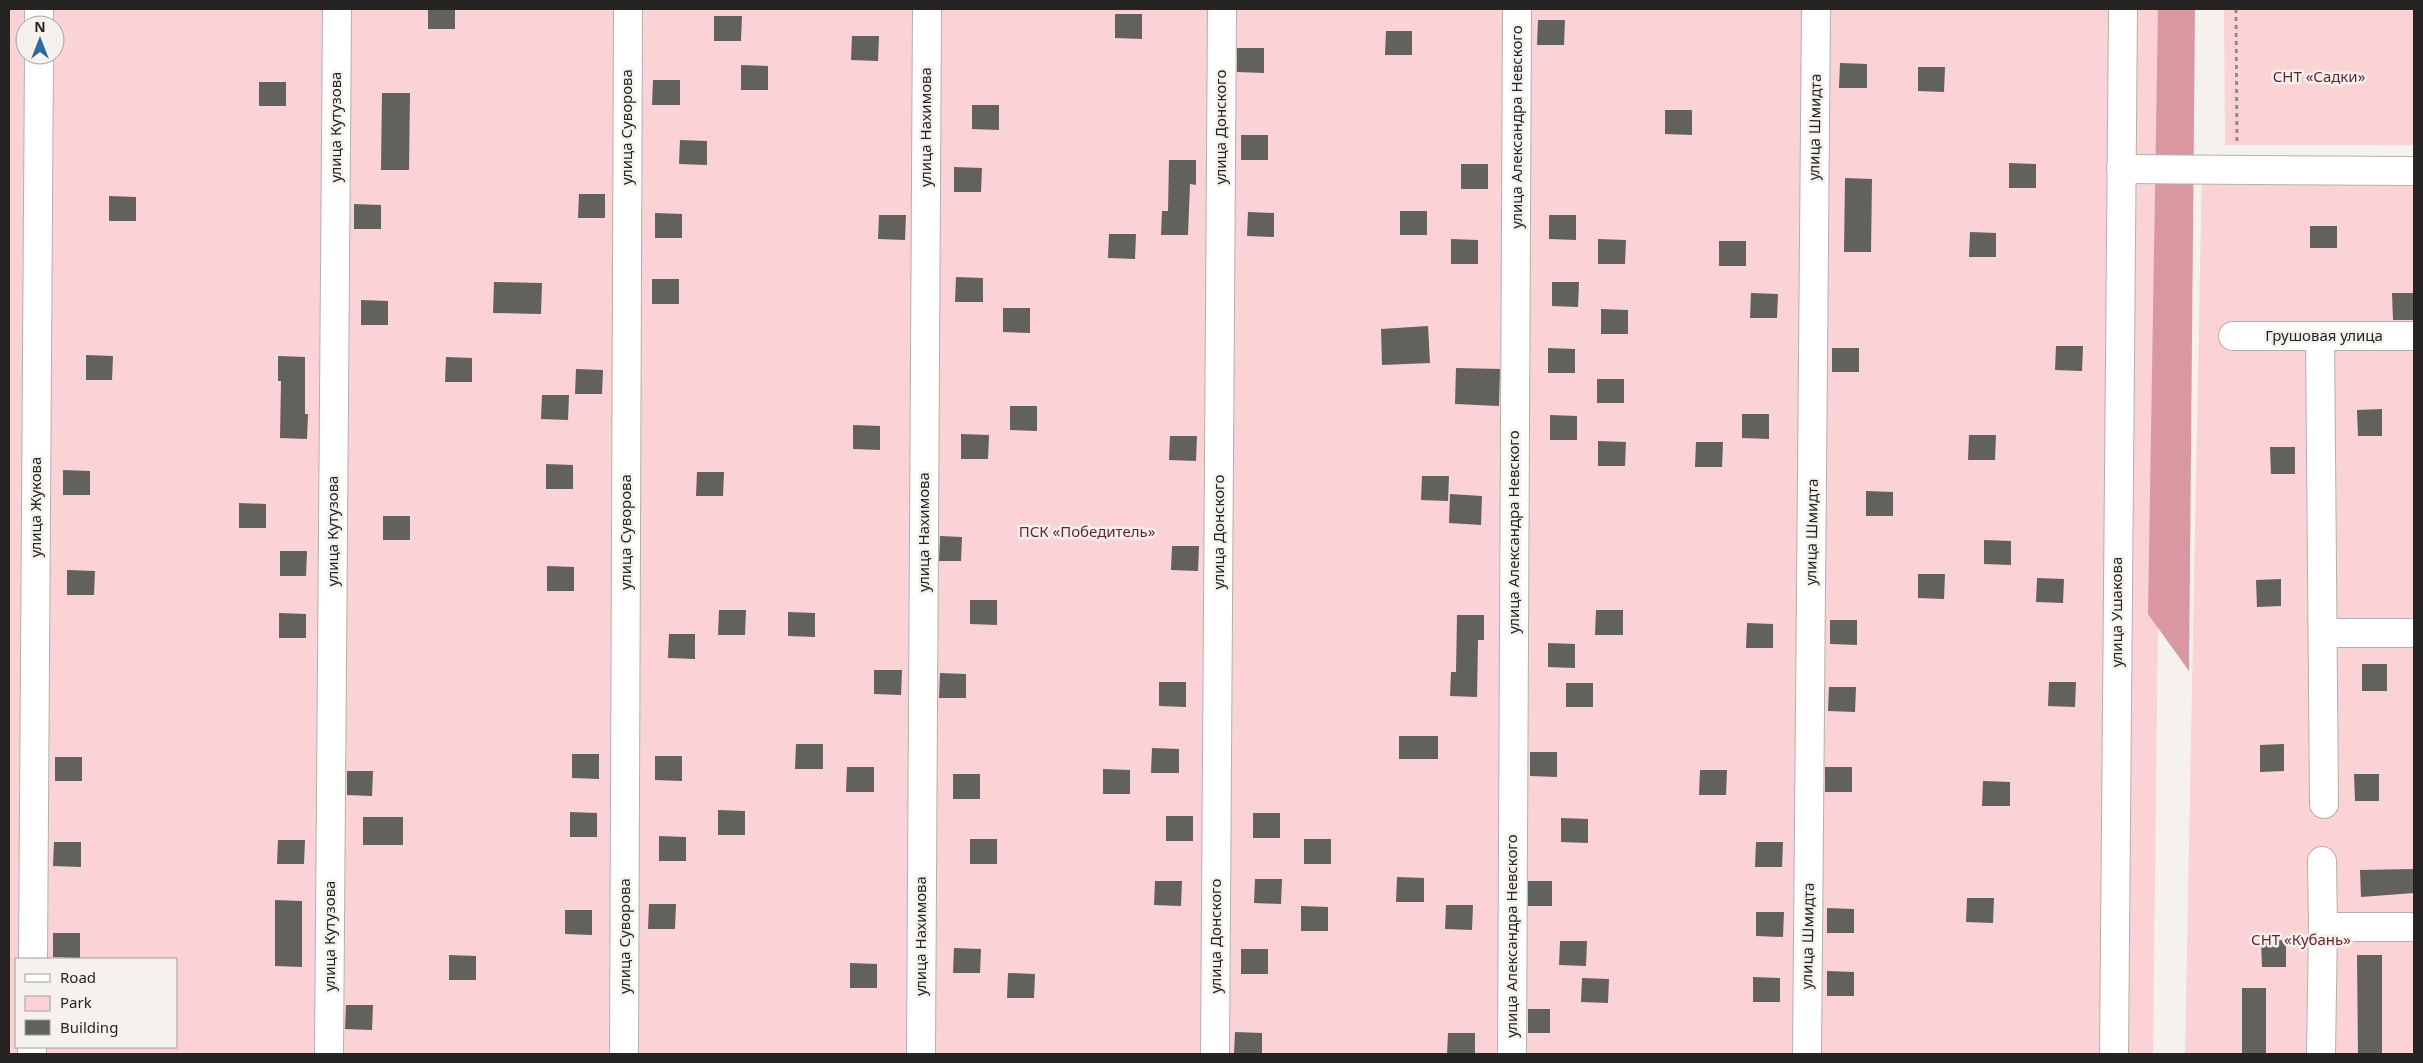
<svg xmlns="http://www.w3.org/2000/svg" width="2423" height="1063" font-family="'Noto Sans',sans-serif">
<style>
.green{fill:#fbd2d5;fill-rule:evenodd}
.forest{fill:#d9989f}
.building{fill:#61615d}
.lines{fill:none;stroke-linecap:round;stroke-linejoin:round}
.minor-casing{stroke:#b3b1ad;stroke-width:30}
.path{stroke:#8d8b88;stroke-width:3;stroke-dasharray:4 4;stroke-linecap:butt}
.minor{stroke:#fff;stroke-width:28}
.labels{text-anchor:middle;stroke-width:5;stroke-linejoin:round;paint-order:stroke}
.park-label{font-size:15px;fill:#6b1e2e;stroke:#f5f2ee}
.street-label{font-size:15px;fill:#252422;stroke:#f5f2ee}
</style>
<rect width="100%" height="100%" fill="#f5f2ee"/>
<g class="green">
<path d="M 9,9 L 2165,9 L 2153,1054 L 9,1054 ZM 25,25 L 55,25 L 55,55 L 25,55 ZM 16,959 L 176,959 L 176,1047 L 16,1047 Z"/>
<path d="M 2224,9 L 2414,9 L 2414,145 L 2225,145 Z"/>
<path d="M 2414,162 L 2414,1054 L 2185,1054 L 2202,163 Z"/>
</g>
<path class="forest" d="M 2158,9 L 2195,9 L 2189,671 L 2148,614 Z"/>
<g class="building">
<rect x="428" y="9" width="27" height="20"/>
<path d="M 1115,14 L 1142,14 L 1142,39 L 1115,38 Z"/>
<path d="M 714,16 L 742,16 L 741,41 L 714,41 Z"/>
<path d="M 1538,20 L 1565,20 L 1564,45 L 1537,45 Z"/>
<path d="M 1386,31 L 1412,31 L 1412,55 L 1385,55 Z"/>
<path d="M 852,36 L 879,36 L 878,61 L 851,60 Z"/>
<path d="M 1237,48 L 1264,48 L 1264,73 L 1237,72 Z"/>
<path d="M 1840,63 L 1867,64 L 1867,88 L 1839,88 Z"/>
<path d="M 741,65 L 768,66 L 768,90 L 741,90 Z"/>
<path d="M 1918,67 L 1945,67 L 1944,92 L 1918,91 Z"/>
<path d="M 653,80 L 680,80 L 680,105 L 652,105 Z"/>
<rect x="259" y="82" width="27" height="24"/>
<path d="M 382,93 L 410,93 L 409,170 L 381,170 Z"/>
<path d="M 972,105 L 999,105 L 999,130 L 972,129 Z"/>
<path d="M 1665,110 L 1692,110 L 1692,135 L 1665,134 Z"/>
<rect x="1241" y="135" width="27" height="25"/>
<path d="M 680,140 L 707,141 L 707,165 L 679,164 Z"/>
<path d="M 1169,160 L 1196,160 L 1196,185 L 1190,184 L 1188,235 L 1161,235 L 1162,211 L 1168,211 Z"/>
<path d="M 2009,163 L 2036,164 L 2036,188 L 2009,188 Z"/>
<rect x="1461" y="164" width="27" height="25"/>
<path d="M 954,167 L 982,168 L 981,192 L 954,192 Z"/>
<path d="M 1845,178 L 1872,179 L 1871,252 L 1844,252 Z"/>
<path d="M 579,194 L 605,194 L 605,218 L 578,218 Z"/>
<path d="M 109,196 L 136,197 L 136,221 L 109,221 Z"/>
<path d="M 354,204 L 381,205 L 381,229 L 354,229 Z"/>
<rect x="1400" y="211" width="27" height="24"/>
<path d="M 1248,212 L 1274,213 L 1274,237 L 1247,236 Z"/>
<path d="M 655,213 L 682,214 L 682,238 L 655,238 Z"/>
<path d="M 879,215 L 906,215 L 905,240 L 878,239 Z"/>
<path d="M 1549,215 L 1576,215 L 1576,240 L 1549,239 Z"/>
<rect x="2310" y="226" width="27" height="22"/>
<path d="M 1970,232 L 1996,233 L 1996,257 L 1969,257 Z"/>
<path d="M 1109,234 L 1136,234 L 1135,259 L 1108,258 Z"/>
<path d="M 1451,239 L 1478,240 L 1478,264 L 1451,264 Z"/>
<path d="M 1598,239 L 1626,240 L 1625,264 L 1598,264 Z"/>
<rect x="1719" y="241" width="27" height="25"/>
<path d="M 956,277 L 983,278 L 983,302 L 955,302 Z"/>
<rect x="652" y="279" width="27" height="25"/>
<path d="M 494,282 L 542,283 L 541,314 L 493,313 Z"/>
<path d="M 1552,282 L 1579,282 L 1578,307 L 1552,306 Z"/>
<path d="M 1751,293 L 1778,294 L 1777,318 L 1750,318 Z"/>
<path d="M 2392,293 L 2414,293 L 2414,320 L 2393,320 Z"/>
<path d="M 361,300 L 388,301 L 388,325 L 361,325 Z"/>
<path d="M 1003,308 L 1030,308 L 1030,333 L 1003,332 Z"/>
<path d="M 1601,309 L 1628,310 L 1628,334 L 1601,334 Z"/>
<path d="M 1428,326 L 1430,363 L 1382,365 L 1381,329 Z"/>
<path d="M 2056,346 L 2083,346 L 2082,371 L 2055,370 Z"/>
<path d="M 1548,348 L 1575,349 L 1575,373 L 1548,373 Z"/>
<rect x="1832" y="348" width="27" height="24"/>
<path d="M 86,355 L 113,356 L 112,380 L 86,380 Z"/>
<path d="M 278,356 L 305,357 L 305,414 L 308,414 L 307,439 L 280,438 L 281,381 L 278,381 Z"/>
<path d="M 446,357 L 472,358 L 472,382 L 445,382 Z"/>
<path d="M 1456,368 L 1500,369 L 1499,406 L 1455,404 Z"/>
<path d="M 576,369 L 603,370 L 602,394 L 575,394 Z"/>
<rect x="1597" y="379" width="27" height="24"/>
<path d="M 542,395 L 569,395 L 568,420 L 541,419 Z"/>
<path d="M 1010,406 L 1037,406 L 1037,431 L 1010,430 Z"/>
<path d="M 2382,409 L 2382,436 L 2358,436 L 2357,410 Z"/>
<path d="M 1742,414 L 1769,414 L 1769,439 L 1742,438 Z"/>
<path d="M 1550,415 L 1577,416 L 1577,440 L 1550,440 Z"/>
<path d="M 853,425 L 880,426 L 880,450 L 853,449 Z"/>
<path d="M 961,434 L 989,435 L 988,459 L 961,459 Z"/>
<path d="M 1969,435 L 1996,435 L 1995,460 L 1968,460 Z"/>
<path d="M 1170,436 L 1197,436 L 1196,461 L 1169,460 Z"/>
<path d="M 1598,441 L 1626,442 L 1625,466 L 1598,466 Z"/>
<path d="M 1696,442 L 1723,442 L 1722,467 L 1695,467 Z"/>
<path d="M 2270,447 L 2295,447 L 2295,474 L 2271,474 Z"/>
<path d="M 546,464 L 573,465 L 573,489 L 546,489 Z"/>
<path d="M 63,470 L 90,471 L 90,495 L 63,495 Z"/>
<path d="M 697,472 L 724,472 L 723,496 L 696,496 Z"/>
<path d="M 1422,476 L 1449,476 L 1448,501 L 1421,500 Z"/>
<path d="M 1866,491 L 1893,492 L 1893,516 L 1866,516 Z"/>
<path d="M 1450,494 L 1482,496 L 1481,525 L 1449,523 Z"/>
<path d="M 239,503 L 266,504 L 266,528 L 239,528 Z"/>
<rect x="383" y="516" width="27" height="24"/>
<path d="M 940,536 L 962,537 L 961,561 L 939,561 Z"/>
<path d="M 1984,540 L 2011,541 L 2011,565 L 1984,564 Z"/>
<path d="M 1172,546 L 1199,546 L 1198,571 L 1171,570 Z"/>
<path d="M 280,551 L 307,551 L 306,576 L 280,576 Z"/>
<path d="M 547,566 L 574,567 L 574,591 L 547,591 Z"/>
<path d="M 67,570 L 95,571 L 94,595 L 67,595 Z"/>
<path d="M 1918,574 L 1945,574 L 1944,599 L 1918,598 Z"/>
<path d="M 2037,578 L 2064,579 L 2063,603 L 2036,602 Z"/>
<path d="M 2281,579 L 2281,606 L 2257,607 L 2256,580 Z"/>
<path d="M 970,600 L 997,600 L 997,625 L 970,624 Z"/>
<path d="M 719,610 L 746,610 L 745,635 L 718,635 Z"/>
<path d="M 1596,610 L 1623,610 L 1623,635 L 1595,635 Z"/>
<path d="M 788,612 L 815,613 L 815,637 L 788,636 Z"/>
<path d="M 279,613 L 306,614 L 306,638 L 279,638 Z"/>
<path d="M 1457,615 L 1484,615 L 1484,640 L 1478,640 L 1477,697 L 1450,696 L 1451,672 L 1456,672 Z"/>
<path d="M 1830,620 L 1857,620 L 1857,645 L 1830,644 Z"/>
<path d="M 1747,623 L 1773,624 L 1773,648 L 1746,648 Z"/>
<path d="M 669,634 L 695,634 L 695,659 L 668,658 Z"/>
<path d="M 1548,643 L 1575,644 L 1575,668 L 1548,667 Z"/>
<rect x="2362" y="664" width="25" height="27"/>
<path d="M 874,670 L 902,670 L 901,695 L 874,694 Z"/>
<path d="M 940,673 L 966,674 L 966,698 L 939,698 Z"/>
<path d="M 1159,682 L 1186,682 L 1186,707 L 1159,706 Z"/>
<path d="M 2049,682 L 2076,682 L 2075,707 L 2048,706 Z"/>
<rect x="1566" y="683" width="27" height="24"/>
<path d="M 1829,687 L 1856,687 L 1855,712 L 1828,711 Z"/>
<rect x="1399" y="736" width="39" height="23"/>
<path d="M 796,744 L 823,744 L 823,769 L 795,769 Z"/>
<path d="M 2284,744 L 2284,771 L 2260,772 L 2260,745 Z"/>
<path d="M 1152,748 L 1179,749 L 1179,773 L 1151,773 Z"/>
<path d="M 1530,752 L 1557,752 L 1557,777 L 1530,776 Z"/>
<path d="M 572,754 L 599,754 L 599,779 L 572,778 Z"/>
<path d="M 655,756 L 682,756 L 682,781 L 655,780 Z"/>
<rect x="55" y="757" width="27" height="24"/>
<path d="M 847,767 L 874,767 L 874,792 L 846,792 Z"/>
<rect x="1825" y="767" width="27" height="25"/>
<path d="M 1103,769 L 1130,770 L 1130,794 L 1103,794 Z"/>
<path d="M 1700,770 L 1727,770 L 1726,795 L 1699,795 Z"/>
<path d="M 347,771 L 373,771 L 372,796 L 347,795 Z"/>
<rect x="953" y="774" width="27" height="25"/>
<path d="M 2354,774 L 2379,774 L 2379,801 L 2355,801 Z"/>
<path d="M 1983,781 L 2010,782 L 2010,806 L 1982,806 Z"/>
<path d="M 718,810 L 745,811 L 745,835 L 718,835 Z"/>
<path d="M 570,812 L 597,813 L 597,837 L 570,837 Z"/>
<rect x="1253" y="813" width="27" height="25"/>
<rect x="1166" y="816" width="27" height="25"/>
<rect x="363" y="817" width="40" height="28"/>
<path d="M 1561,818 L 1588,819 L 1588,843 L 1561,842 Z"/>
<path d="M 659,836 L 686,837 L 686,861 L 659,861 Z"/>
<rect x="970" y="839" width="27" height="25"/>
<rect x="1304" y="839" width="27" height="25"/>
<path d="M 278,840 L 305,840 L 304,864 L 277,864 Z"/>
<path d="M 54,842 L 81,842 L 81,867 L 53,866 Z"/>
<path d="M 1756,842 L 1783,842 L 1782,867 L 1755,867 Z"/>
<path d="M 2414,869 L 2414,893 L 2361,897 L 2360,870 Z"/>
<path d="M 1397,877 L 1424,878 L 1424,902 L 1396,902 Z"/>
<path d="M 1255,879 L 1282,879 L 1281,904 L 1254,903 Z"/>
<path d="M 1155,881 L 1182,881 L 1181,906 L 1154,905 Z"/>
<rect x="1528" y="881" width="24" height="25"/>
<path d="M 1967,898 L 1994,898 L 1993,923 L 1966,922 Z"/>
<path d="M 275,900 L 302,901 L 302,967 L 275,966 Z"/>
<path d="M 649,904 L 676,904 L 675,929 L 648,929 Z"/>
<path d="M 1446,905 L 1473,905 L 1472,930 L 1445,929 Z"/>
<path d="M 1301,906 L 1328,907 L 1328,931 L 1301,931 Z"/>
<path d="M 1827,908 L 1854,909 L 1854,933 L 1827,933 Z"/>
<path d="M 565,910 L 592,910 L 592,935 L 565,934 Z"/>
<path d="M 1756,912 L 1784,912 L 1783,937 L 1756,936 Z"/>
<path d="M 53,933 L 80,933 L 80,958 L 53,957 Z"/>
<path d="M 2286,940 L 2286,967 L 2262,967 L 2261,941 Z"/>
<path d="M 1560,941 L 1587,941 L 1586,966 L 1559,965 Z"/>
<path d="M 954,948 L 981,949 L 980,973 L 953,973 Z"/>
<rect x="1241" y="949" width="27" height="25"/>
<path d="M 449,955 L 476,956 L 476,980 L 449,980 Z"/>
<path d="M 2357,955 L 2382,955 L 2382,1054 L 2358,1054 Z"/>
<path d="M 850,963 L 877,964 L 877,988 L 850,988 Z"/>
<path d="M 1827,971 L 1854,972 L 1854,996 L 1827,996 Z"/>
<path d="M 1008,973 L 1035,974 L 1034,998 L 1007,998 Z"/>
<path d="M 1753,977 L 1780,978 L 1780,1002 L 1753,1002 Z"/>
<path d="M 1582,978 L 1609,979 L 1608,1003 L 1581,1002 Z"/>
<rect x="2242" y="988" width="24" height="66"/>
<path d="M 346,1005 L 373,1005 L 372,1030 L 345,1029 Z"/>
<rect x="1528" y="1009" width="22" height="24"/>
<path d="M 1235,1032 L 1262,1033 L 1262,1054 L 1234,1054 Z"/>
<path d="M 1448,1033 L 1475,1033 L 1475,1054 L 1447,1054 Z"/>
</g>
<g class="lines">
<defs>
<g id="minor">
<path d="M 39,25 L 39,9"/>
<path d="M 2121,169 L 2414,171"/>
<path d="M 2233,336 L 2414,336"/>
<path d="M 2320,336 L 2324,804"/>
<path d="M 2324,633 L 2414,633"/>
<path d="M 2323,927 L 2414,927"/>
<path d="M 33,959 L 39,55"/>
<path d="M 32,1054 L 32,1047"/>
<path d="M 329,1054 L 337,9"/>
<path d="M 624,1054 L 628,9"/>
<path d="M 921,1054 L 927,9"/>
<path d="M 1215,1054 L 1222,9"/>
<path d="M 1512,1054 L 1517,9"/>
<path d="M 1807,1054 L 1816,9"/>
<path d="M 2114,1054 L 2123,9"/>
<path d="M 2321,1054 L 2323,927 L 2322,861"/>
</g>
</defs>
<use href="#minor" class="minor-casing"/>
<path class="path" d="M 2236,9 L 2237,145"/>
<use href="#minor" class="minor"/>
</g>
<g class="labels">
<g class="park-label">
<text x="2319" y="82">СНТ «Садки»</text>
<text x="1087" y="537">ПСК «Победитель»</text>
<text x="2301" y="945">СНТ «Кубань»</text>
</g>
<g class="street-label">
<text transform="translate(336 127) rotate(-90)" y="5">улица Кутузова</text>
<text transform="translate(627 127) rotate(-90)" y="5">улица Суворова</text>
<text transform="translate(926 127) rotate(-90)" y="5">улица Нахимова</text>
<text transform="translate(1221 127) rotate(-90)" y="5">улица Донского</text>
<text transform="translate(1517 127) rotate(-90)" y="5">улица Александра Невского</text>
<text transform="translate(1815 127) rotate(-89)" y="5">улица Шмидта</text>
<text x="2324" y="341">Грушовая улица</text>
<text transform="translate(36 507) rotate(-90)" y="5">улица Жукова</text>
<text transform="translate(333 531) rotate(-90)" y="5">улица Кутузова</text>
<text transform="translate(626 532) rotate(-90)" y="5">улица Суворова</text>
<text transform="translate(924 532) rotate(-90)" y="5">улица Нахимова</text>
<text transform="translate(1219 532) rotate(-90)" y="5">улица Донского</text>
<text transform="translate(1514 532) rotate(-90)" y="5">улица Александра Невского</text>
<text transform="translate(1812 532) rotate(-89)" y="5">улица Шмидта</text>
<text transform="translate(2117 612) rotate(-90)" y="5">улица Ушакова</text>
<text transform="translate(330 936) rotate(-90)" y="5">улица Кутузова</text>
<text transform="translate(625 936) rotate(-90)" y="5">улица Суворова</text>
<text transform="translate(921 936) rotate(-90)" y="5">улица Нахимова</text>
<text transform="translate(1216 936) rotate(-90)" y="5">улица Донского</text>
<text transform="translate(1512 936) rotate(-90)" y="5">улица Александра Невского</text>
<text transform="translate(1808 936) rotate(-89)" y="5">улица Шмидта</text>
</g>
</g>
<rect width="2423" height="1063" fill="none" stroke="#252422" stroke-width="20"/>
<rect x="15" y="958" width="162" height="90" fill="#f5f2ee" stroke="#a2a09c"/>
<rect x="25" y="974" width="25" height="8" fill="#ffffff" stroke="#a2a09c"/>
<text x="60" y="983" font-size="15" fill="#252422">Road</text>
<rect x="25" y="996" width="25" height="15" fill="#fbd2d5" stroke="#a2a09c"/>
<text x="60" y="1008" font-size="15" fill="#252422">Park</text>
<rect x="25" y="1020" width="25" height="15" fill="#61615d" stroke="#a2a09c"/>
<text x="60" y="1033" font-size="15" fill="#252422">Building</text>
<g transform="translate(40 40)"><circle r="24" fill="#f5f2ee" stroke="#a2a09c"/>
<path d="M0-4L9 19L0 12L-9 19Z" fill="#2b6ba1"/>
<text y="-8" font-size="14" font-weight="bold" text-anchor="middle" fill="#252422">N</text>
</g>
</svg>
